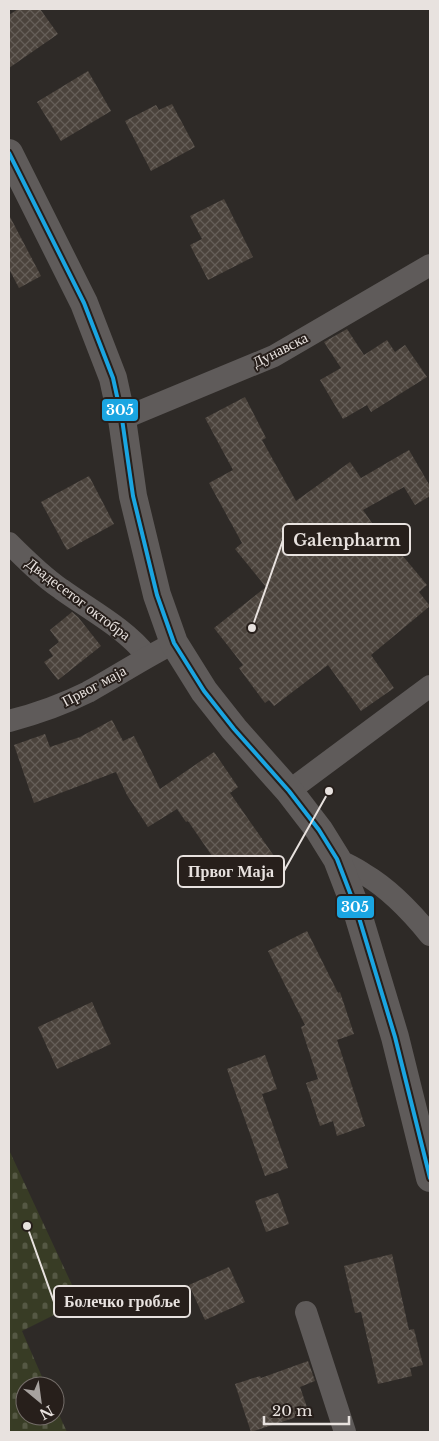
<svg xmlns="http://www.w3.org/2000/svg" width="439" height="1441" font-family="'Libre Baskerville',serif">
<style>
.cemetery{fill:url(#cemetery-stones)}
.building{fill:url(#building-cross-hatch)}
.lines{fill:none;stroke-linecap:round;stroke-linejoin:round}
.street{stroke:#5f5b5a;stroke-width:22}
.secondary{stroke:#5f5b5a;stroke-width:28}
.bus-1-casing{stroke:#271f1b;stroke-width:8}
.bus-1{stroke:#1aa5e1;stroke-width:4}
.labels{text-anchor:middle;stroke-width:4;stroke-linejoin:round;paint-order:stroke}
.street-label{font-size:15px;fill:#e8e2df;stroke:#271f1b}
.leader{fill:none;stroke:#e8e2df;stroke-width:2}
.callout-dot{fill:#e8e2df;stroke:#271f1b;stroke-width:2}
.callout{fill:#271f1b;stroke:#e8e2df;stroke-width:2}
.callout-label{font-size:16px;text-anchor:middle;font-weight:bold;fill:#e8e2df}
.line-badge{stroke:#271f1b;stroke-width:2}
.badge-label{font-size:14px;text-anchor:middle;font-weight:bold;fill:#fff}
</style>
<defs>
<pattern id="cemetery-stones" width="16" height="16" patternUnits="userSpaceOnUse" patternTransform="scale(1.25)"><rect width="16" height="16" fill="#383c25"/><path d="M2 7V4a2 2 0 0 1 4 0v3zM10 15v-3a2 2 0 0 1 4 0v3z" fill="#555844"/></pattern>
<pattern id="building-cross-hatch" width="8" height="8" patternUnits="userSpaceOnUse" patternTransform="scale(1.25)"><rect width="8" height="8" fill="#4b433c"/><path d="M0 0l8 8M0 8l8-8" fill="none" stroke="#655e58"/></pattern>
</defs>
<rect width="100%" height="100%" fill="#2e2a27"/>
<path class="cemetery" d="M 9,1150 L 80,1302 L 22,1331 L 46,1386 L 25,1386 L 25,1416 L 55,1416 L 55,1406 L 67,1432 L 9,1432 Z"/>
<g class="building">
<path d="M 18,9 L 40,9 L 58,34 L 9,68 L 9,15 Z"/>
<path d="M 88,71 L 111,111 L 61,141 L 37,102 Z"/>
<path d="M 172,104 L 195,147 L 151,171 L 125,121 L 156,105 L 159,110 Z"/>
<path d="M 224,199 L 253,257 L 208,280 L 190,245 L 202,239 L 190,216 Z"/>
<path d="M 9,215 L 41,276 L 19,288 L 9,269 Z"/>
<path d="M 347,329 L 364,355 L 387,340 L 395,352 L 405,345 L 427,377 L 371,412 L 367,405 L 343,419 L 320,380 L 341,368 L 324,342 Z"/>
<path d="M 245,397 L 266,438 L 262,440 L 296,501 L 350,462 L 361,478 L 409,450 L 430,486 L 430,496 L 415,505 L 404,487 L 363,510 L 372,523 L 340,546 L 402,555 L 427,585 L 419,592 L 430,606 L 371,655 L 394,688 L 361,711 L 328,665 L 274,706 L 269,700 L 265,703 L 239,668 L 243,665 L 214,628 L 266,587 L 235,549 L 242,543 L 209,483 L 233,470 L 205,418 Z"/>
<path d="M 89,476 L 114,524 L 67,550 L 41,502 Z"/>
<path d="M 72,612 L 78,617 L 101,646 L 58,680 L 44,662 L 53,656 L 49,650 L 59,642 L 50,630 Z"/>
<path d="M 112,720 L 123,741 L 134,736 L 160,789 L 214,752 L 238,787 L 230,793 L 274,856 L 232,885 L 188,821 L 186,822 L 177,809 L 148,827 L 127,795 L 116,772 L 34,803 L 14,745 L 45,734 L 50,747 L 80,737 Z"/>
<path d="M 307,931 L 338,993 L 340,992 L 354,1034 L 337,1040 L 365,1126 L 337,1136 L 333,1121 L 320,1126 L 306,1083 L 318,1079 L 301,1027 L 305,1025 L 268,951 Z"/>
<path d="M 92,1002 L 111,1044 L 57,1069 L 38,1027 Z"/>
<path d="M 265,1055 L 277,1089 L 262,1094 L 288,1168 L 265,1176 L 227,1069 Z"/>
<path d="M 278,1193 L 289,1224 L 266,1232 L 255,1201 Z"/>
<path d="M 392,1254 L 409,1330 L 414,1329 L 423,1365 L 410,1368 L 412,1376 L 378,1384 L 361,1312 L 355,1313 L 344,1266 Z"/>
<path d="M 229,1267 L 245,1302 L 205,1320 L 189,1285 Z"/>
<path d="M 308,1361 L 315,1381 L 300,1387 L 309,1413 L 251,1432 L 235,1384 L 260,1376 L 261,1378 Z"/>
</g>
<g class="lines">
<g class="street">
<path d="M 122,419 L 274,356 L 430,265"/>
<path d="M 9,543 C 25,559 42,576 61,589 C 90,610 125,628 147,656"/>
<path d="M 9,721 C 36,714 62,705 88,692 C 117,676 144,658 174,643"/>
<path d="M 289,791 L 430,686"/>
<path d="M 337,859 C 346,864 356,868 364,874 C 388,888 413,914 430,935"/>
<path d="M 306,1312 L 345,1432"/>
</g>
<path class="secondary" d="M 9,153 L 84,303 L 113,378 L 122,419 L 133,496 L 157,595 L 174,643 L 204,691 L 234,729 L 289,791 L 319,830 L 337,859 L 357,911 L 395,1037 L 430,1178"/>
<defs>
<path id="bus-1" d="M 9,153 L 84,303 L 113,378 L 122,419 L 133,496 L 157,595 L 174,643 L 204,691 L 234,729 L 289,791 L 319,830 L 337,859 L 357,911 L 395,1037 L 430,1178"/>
</defs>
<use href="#bus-1" class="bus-1-casing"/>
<use href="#bus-1" class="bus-1"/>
</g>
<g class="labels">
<g class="street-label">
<text transform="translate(280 350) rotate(-27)" y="5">Дунавска</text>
<text transform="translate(78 599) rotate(37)" y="5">Двадесетог октобра</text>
<text transform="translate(94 686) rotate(-28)" y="5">Првог маја</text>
</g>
</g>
<path class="leader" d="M252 628L283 540M329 791L284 871M27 1226L54 1302"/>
<g class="callout-dot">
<circle cx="252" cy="628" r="5"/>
<circle cx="329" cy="791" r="5"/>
<circle cx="27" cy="1226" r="5"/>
</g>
<g class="callout">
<rect x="283" y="524" width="127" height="31" rx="5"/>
<rect x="178" y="856" width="106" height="31" rx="5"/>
<rect x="54" y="1286" width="136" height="31" rx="5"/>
</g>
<g class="callout-label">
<text x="347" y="546">Galenpharm</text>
<text x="231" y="877">Првог Маја</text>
<text x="122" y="1307">Болечко гробље</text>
</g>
<g class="line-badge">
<rect x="101" y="398" width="38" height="24" rx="5" fill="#1aa5e1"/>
<rect x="336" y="895" width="39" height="24" rx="5" fill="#1aa5e1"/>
</g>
<g class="badge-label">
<text x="120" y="415">305</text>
<text x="355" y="912">305</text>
</g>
<rect width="439" height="1441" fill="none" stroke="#e8e2df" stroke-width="20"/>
<g transform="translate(40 1401) rotate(151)"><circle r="24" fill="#271f1b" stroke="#746d69"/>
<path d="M0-4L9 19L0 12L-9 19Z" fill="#a7a29f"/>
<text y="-8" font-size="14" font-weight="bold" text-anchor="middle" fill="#e8e2df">N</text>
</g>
<path d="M264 1416v8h85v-8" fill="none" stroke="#e8e2df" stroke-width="2.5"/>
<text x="272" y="1416" font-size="15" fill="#e8e2df" stroke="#271f1b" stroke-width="4" paint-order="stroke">20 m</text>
</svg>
